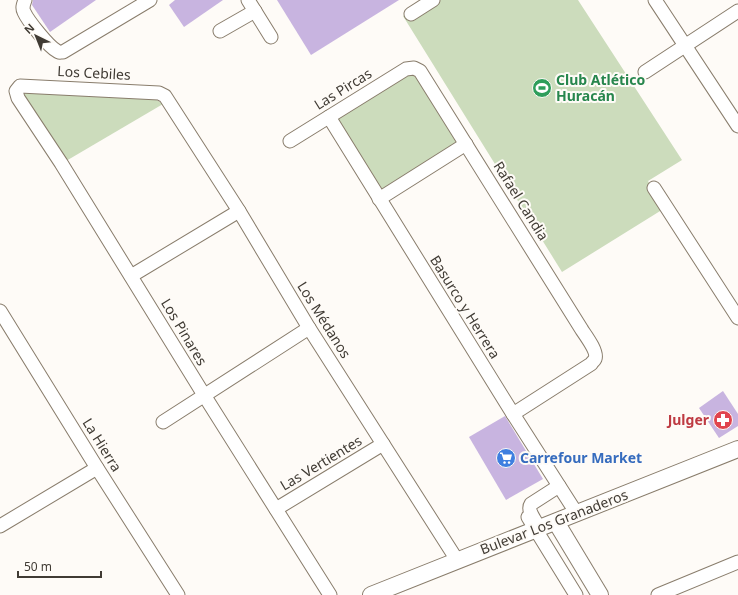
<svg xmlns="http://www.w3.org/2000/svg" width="738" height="595" font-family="'Noto Sans',sans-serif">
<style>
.green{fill:#ccdcbc}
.building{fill:#c8b4e0}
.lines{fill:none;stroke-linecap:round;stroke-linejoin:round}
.minor-casing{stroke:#897d6c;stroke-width:15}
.major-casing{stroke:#897d6c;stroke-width:18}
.minor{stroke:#fff;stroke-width:13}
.major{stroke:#fff;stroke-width:16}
.labels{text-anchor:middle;stroke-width:4;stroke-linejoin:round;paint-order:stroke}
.street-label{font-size:14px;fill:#403b34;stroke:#fefbf7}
.leisure-label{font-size:14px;font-weight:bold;fill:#27864d;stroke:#fefbf7;text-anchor:start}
.health-label{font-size:14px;font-weight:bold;fill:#be3a42;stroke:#fefbf7;text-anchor:end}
.shop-label{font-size:14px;font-weight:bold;fill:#366cbe;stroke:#fefbf7;text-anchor:start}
</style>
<rect width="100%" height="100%" fill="#fefbf7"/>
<g class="green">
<path d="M 429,0 L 578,0 L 682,160 L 648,181 L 665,208 L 562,272 L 403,16 Z"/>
<path d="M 414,68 L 466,144 L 379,199 L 328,118 Z"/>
<path d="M 25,91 L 155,99 L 163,104 L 66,161 L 24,96 Z"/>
</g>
<g class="building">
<path d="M 33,0 L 96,0 L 50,32 L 32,5 Z"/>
<path d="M 175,0 L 223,0 L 184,27 L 169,5 Z"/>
<path d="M 277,0 L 399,0 L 311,55 Z"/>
<path d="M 723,391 L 738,414 L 738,426 L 719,438 L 699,408 Z"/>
<path d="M 505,416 L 543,479 L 506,500 L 469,437 Z"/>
</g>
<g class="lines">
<defs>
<g id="minor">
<path d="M 25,0 C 23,5 22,8 24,12 C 28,21 49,47 57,51 C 59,53 60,52 63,52 L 150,0"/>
<path d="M 248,0 L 271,37"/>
<path d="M 655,0 L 738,126"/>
<path d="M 411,14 L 433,0"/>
<path d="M 220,31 L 255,11"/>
<path d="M 645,72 L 738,11"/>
<path d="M 329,117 L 513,414 L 577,514"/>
<path d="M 290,141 L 406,69 L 414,68 L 420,71 L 582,330 C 586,336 598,352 595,359 C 595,360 591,363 591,364 L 513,414"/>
<path d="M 654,188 L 738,318"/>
<path d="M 379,199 L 466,144"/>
<path d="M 131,276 L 239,211"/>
<path d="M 0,311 L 97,468 L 178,595"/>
<path d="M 163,422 L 309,328"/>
<path d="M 276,509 L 383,444"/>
<path d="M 528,517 L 576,595"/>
<path d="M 537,524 C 534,518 527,510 531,504 L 559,486"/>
<path d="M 0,526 L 97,468"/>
<path d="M 330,595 L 204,395 L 61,163 L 18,98 L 16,91 L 20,86 L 159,93 L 165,96 L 239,211 L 309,328 L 457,560"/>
<path d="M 658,595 L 738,562"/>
</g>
<g id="major">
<path d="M 556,522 L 600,595"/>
<path d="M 371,595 L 738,449"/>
</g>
</defs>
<use href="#minor" class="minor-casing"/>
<use href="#major" class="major-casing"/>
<use href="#minor" class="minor"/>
<use href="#major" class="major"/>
</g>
<defs>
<symbol id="stadium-disc" viewBox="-11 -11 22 22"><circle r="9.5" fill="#2e9e5b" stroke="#fefbf7"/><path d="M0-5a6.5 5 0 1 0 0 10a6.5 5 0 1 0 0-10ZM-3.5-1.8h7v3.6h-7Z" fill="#fff"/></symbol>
<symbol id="pharmacy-disc" viewBox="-11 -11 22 22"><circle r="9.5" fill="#e0444e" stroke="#fefbf7"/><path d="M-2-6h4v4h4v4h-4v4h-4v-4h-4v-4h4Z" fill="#fff"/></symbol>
<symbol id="supermarket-disc" viewBox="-11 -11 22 22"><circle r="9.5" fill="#3f7fe0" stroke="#fefbf7"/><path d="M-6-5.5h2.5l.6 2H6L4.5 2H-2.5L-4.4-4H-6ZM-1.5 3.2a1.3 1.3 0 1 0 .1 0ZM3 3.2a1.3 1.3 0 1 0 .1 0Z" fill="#fff"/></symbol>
</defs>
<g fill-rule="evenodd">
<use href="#stadium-disc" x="531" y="77" width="22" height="22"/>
<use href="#pharmacy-disc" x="712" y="409" width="22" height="22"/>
<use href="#supermarket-disc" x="495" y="447" width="22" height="22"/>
</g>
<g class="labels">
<g class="street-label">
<text transform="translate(94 73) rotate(3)" y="5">Los Cebiles</text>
<text transform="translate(343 89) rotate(-32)" y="5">Las Pircas</text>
<text transform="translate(521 201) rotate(58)" y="5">Rafael Candia</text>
<text transform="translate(465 307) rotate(58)" y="5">Basurco y Herrera</text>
<text transform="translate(324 320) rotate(58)" y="5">Los Médanos</text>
<text transform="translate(184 332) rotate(59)" y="5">Los Pinares</text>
<text transform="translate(102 445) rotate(58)" y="5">La Hierra</text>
<text transform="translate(321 463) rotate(-31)" y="5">Las Vertientes</text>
<text transform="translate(554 522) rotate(-21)" y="5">Bulevar Los Granaderos</text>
</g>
<g class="leisure-label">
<text x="556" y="85">Club Atlético<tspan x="556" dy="16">Huracán</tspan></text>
</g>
<g class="health-label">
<text x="709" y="425">Julger</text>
</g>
<g class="shop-label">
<text x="520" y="463">Carrefour Market</text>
</g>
</g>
<g transform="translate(36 36) rotate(317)" stroke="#fefbf7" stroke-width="3" paint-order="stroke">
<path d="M0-3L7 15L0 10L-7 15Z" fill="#403b34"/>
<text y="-6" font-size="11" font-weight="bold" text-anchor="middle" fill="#403b34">N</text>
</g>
<path d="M18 571v6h83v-6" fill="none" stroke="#403b34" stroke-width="2"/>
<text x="24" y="571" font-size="12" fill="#403b34" stroke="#fefbf7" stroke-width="3" paint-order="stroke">50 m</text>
</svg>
